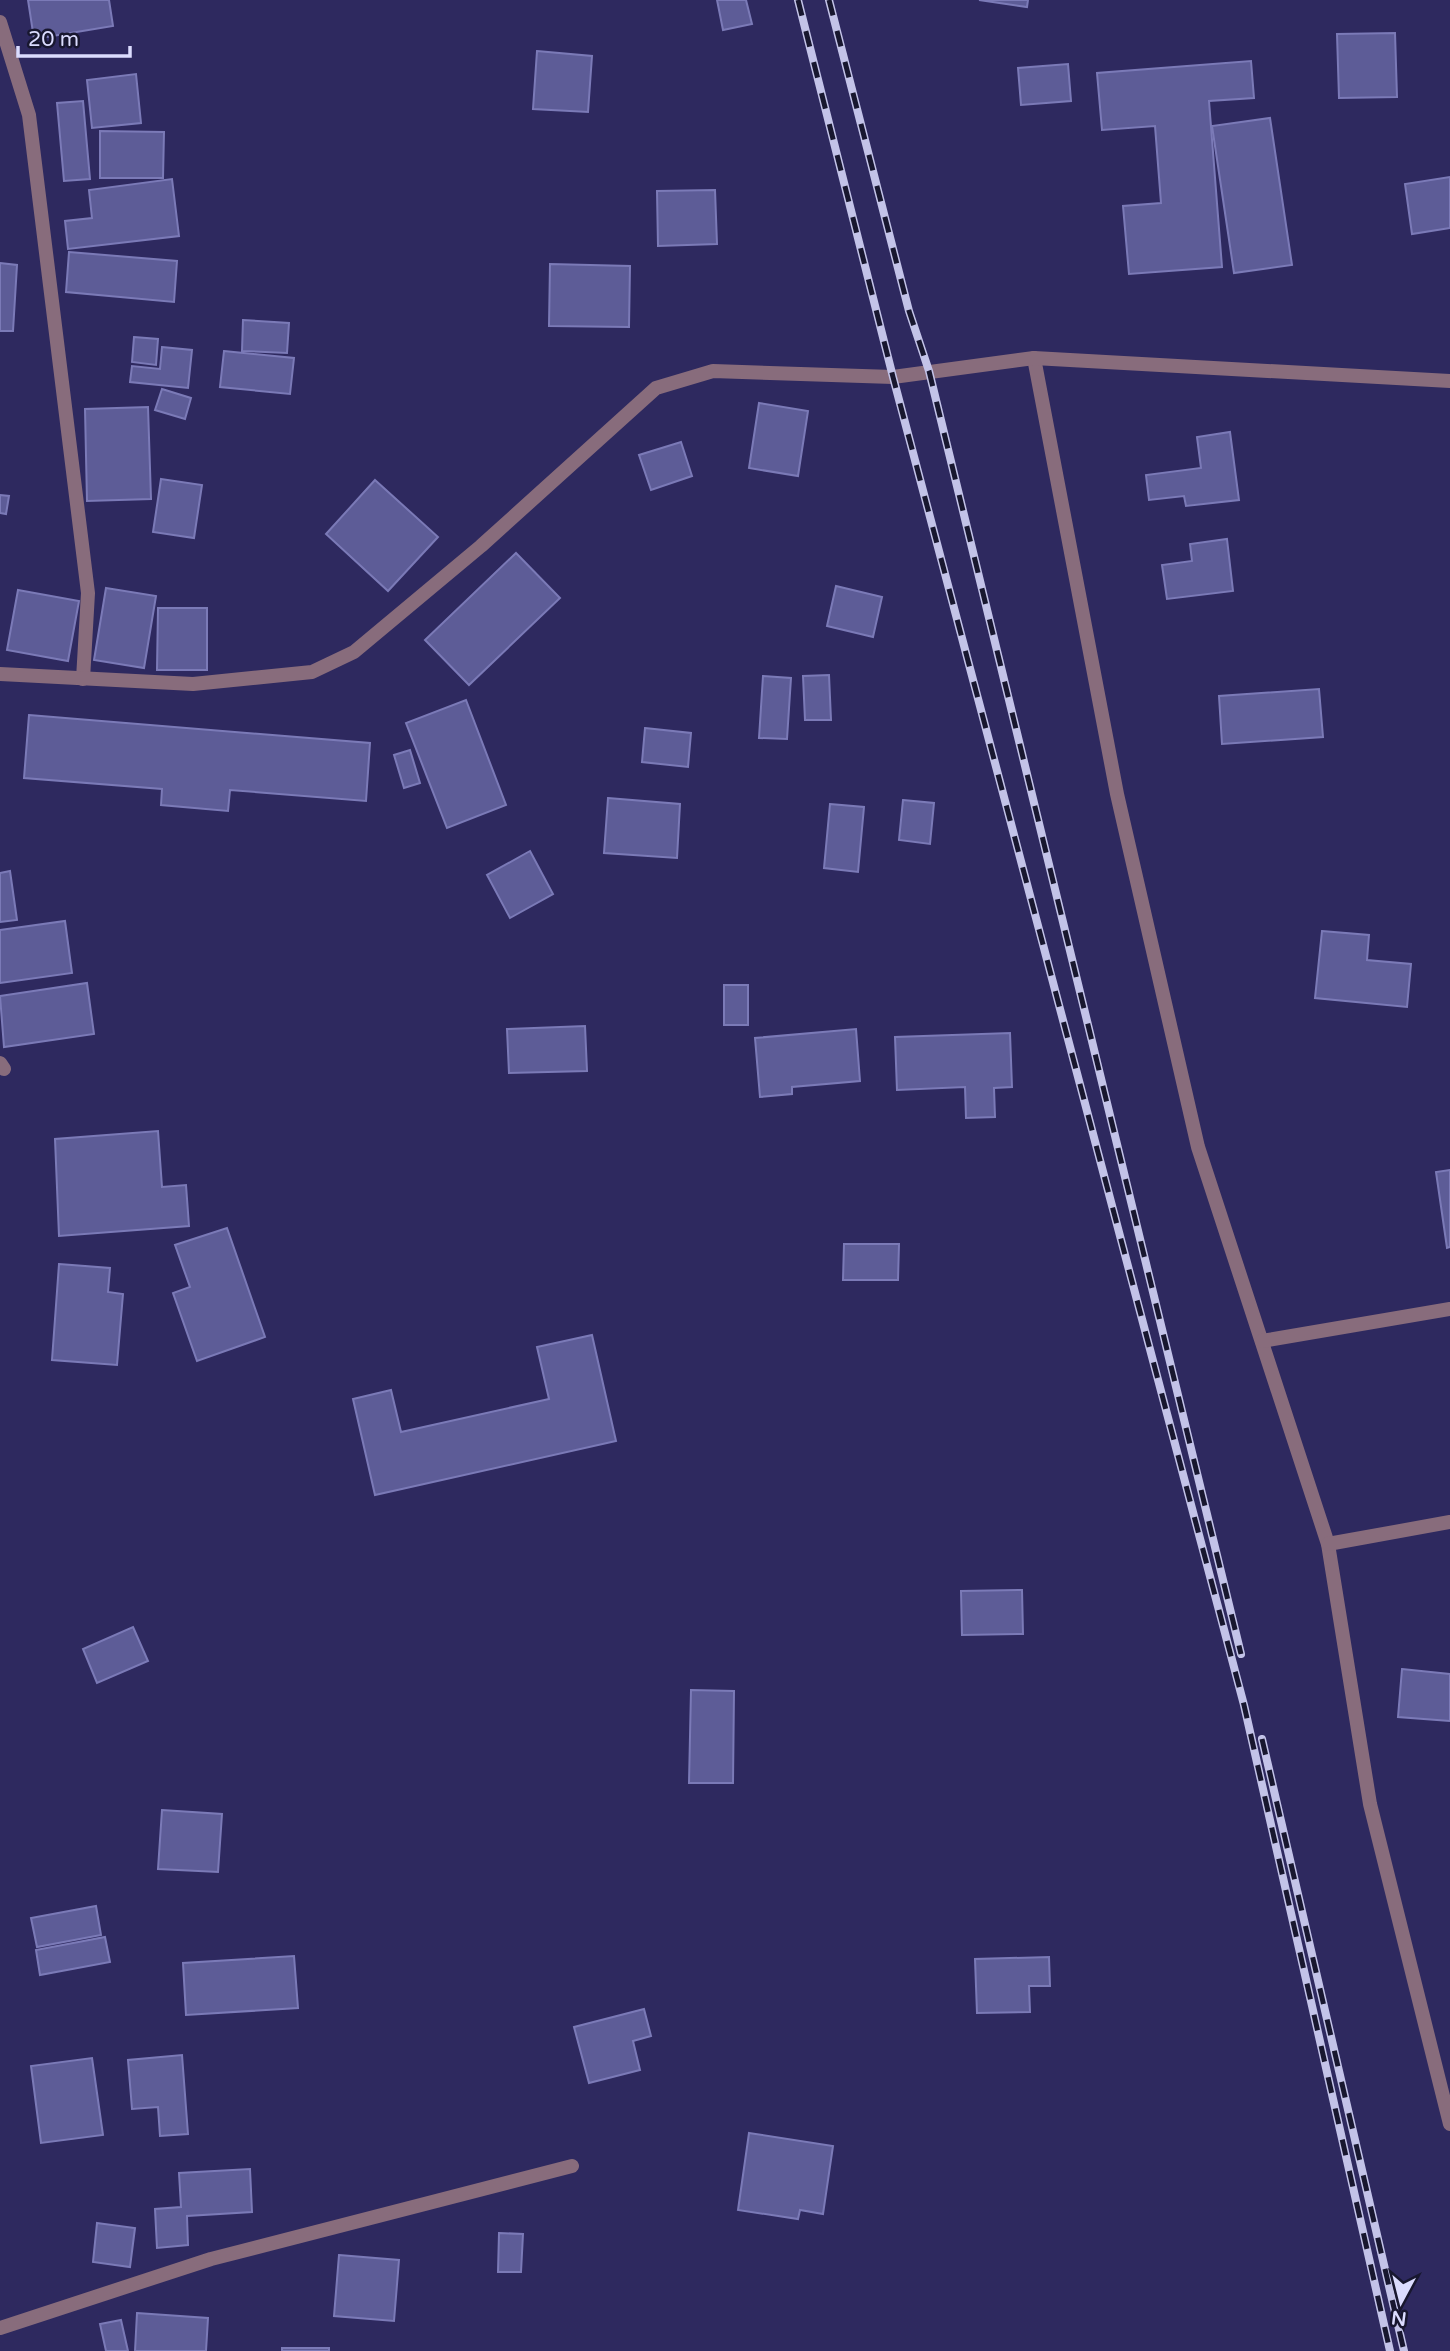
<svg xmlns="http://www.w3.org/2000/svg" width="1450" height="2351" font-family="'Varela Round',sans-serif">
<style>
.building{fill:#5d5c97;stroke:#7b7ab7;stroke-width:2}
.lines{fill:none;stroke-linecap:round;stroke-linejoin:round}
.minor{stroke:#886c7c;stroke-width:14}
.tertiary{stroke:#886c7c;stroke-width:14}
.rail-casing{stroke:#c3c3e8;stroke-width:8}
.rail{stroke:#18172f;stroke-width:5;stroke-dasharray:16;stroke-linecap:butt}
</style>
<rect width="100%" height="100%" fill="#2e295f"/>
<g class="building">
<path d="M 28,0 L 109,0 L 113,26 L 34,39 Z"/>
<path d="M 717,0 L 746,0 L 752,24 L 723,30 Z"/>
<path d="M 979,0 L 1028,0 L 1027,7 Z"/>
<path d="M 1395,33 L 1397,97 L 1339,98 L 1337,34 Z"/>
<path d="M 537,51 L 592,56 L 588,112 L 533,109 Z"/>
<path d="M 1251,61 L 1254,98 L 1209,101 L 1222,267 L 1129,274 L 1123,206 L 1161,203 L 1155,126 L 1102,130 L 1097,73 Z"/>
<path d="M 1068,64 L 1071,101 L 1021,105 L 1018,68 Z"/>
<path d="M 136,74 L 141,123 L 92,128 L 87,80 Z"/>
<path d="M 83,101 L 90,179 L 64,181 L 57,103 Z"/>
<path d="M 1270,118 L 1292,265 L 1234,273 L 1212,126 Z"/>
<path d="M 100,131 L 164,132 L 163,178 L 100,178 Z"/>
<path d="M 1450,177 L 1450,228 L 1412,234 L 1405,184 Z"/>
<path d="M 172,179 L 179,236 L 68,249 L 65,221 L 92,218 L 89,190 Z"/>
<path d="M 715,190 L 717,244 L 658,246 L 657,191 Z"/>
<path d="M 69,252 L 177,261 L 174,302 L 66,292 Z"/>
<path d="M 0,263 L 17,265 L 13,331 L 0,331 Z"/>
<path d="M 550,264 L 630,266 L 629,327 L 549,326 Z"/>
<path d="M 243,320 L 289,323 L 287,353 L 242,351 Z"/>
<path d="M 134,337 L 158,339 L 156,365 L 132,362 Z"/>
<path d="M 162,347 L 192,350 L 188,388 L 130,382 L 132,366 L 160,369 Z"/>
<path d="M 224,351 L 294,358 L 290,394 L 220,387 Z"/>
<path d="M 162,389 L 191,398 L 185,419 L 155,410 Z"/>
<path d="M 759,403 L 808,411 L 798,476 L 749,468 Z"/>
<path d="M 148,407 L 151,499 L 87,501 L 85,409 Z"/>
<path d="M 1230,432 L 1239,500 L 1186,506 L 1184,496 L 1149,500 L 1146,475 L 1201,468 L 1197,437 Z"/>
<path d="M 681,442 L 692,476 L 651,490 L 639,455 Z"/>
<path d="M 161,479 L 202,485 L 194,538 L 153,532 Z"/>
<path d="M 375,480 L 438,537 L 388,591 L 326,534 Z"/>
<path d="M 0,495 L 9,496 L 6,514 L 0,513 Z"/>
<path d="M 1227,539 L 1233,591 L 1167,599 L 1162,565 L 1192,561 L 1190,544 Z"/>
<path d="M 516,553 L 560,598 L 469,685 L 425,640 Z"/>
<path d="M 836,586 L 882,597 L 873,637 L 827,626 Z"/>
<path d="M 106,588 L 156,596 L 144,668 L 94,660 Z"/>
<path d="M 18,590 L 79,601 L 68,661 L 7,650 Z"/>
<path d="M 158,608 L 207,608 L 207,670 L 157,670 Z"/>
<path d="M 829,675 L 831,720 L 805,720 L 803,676 Z"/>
<path d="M 763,676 L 791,678 L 787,739 L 759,738 Z"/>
<path d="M 1319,689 L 1323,737 L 1222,744 L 1219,696 Z"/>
<path d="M 466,700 L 506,805 L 447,828 L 406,723 Z"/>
<path d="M 29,715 L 370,743 L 366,801 L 230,790 L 228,811 L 161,805 L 162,789 L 24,778 Z"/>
<path d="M 645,728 L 691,733 L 688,767 L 642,762 Z"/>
<path d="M 410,750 L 420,783 L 404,788 L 394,755 Z"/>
<path d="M 608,798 L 680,804 L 677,858 L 604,853 Z"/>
<path d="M 903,800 L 934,803 L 930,844 L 899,840 Z"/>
<path d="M 830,804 L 864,807 L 858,872 L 824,868 Z"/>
<path d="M 530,851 L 553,894 L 510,918 L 487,875 Z"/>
<path d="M 10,871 L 17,920 L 0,922 L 0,873 Z"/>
<path d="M 65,921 L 72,973 L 0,983 L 0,930 Z"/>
<path d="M 1322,931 L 1369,935 L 1367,960 L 1411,964 L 1407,1007 L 1315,998 Z"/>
<path d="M 87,983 L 94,1034 L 4,1047 L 0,996 Z"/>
<rect x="724" y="985" width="24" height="40"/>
<path d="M 585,1026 L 587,1071 L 509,1073 L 507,1029 Z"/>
<path d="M 856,1029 L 860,1081 L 792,1087 L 792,1094 L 760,1097 L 755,1038 Z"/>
<path d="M 1010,1033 L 1012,1087 L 994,1088 L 995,1117 L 966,1118 L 965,1087 L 897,1090 L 895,1037 Z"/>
<path d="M 158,1131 L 162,1187 L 186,1185 L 189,1226 L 59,1236 L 55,1139 Z"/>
<path d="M 1450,1170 L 1450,1247 L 1447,1248 L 1436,1172 Z"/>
<path d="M 227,1228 L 265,1337 L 197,1361 L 173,1293 L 190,1287 L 175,1245 Z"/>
<path d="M 844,1244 L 899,1244 L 898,1280 L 843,1280 Z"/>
<path d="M 59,1264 L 110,1268 L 108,1292 L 123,1294 L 117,1365 L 52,1360 Z"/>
<path d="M 592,1335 L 616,1441 L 375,1495 L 353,1399 L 391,1390 L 401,1432 L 549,1399 L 537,1347 Z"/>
<path d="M 1022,1590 L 1023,1634 L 962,1635 L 961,1591 Z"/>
<path d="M 133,1627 L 148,1661 L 97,1683 L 83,1649 Z"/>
<path d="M 1402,1669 L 1450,1674 L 1450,1721 L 1398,1717 Z"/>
<path d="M 691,1690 L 734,1691 L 733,1783 L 689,1783 Z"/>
<path d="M 162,1810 L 222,1814 L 218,1872 L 158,1869 Z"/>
<path d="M 96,1906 L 101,1935 L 37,1947 L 31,1918 Z"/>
<path d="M 105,1937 L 110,1962 L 40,1975 L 36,1950 Z"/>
<path d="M 294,1956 L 298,2008 L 186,2015 L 183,1963 Z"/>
<path d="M 1049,1957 L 1050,1986 L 1029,1986 L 1030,2012 L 977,2013 L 975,1959 Z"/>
<path d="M 644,2009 L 651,2036 L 633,2041 L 640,2070 L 589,2083 L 574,2027 Z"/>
<path d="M 182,2055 L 188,2134 L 160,2136 L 158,2107 L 132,2109 L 128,2060 Z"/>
<path d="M 92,2058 L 103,2135 L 41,2143 L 31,2066 Z"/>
<path d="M 749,2133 L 833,2146 L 823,2214 L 800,2210 L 798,2219 L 738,2210 Z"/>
<path d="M 250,2169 L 252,2212 L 187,2216 L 188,2245 L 157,2248 L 155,2209 L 181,2207 L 179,2173 Z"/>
<path d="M 97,2223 L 135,2228 L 130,2267 L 93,2262 Z"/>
<path d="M 499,2233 L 523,2234 L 521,2272 L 498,2272 Z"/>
<path d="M 339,2255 L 399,2260 L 394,2321 L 334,2316 Z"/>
<path d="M 137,2313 L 208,2318 L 206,2351 L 135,2351 Z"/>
<path d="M 121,2320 L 128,2351 L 106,2351 L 100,2324 Z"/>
<rect x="282" y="2348" width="47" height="3"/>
</g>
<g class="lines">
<g class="minor">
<path d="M 0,22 L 29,115 L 88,593 L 83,679"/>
<path d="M 1034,358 L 1117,794 L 1198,1147 L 1328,1544 L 1370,1804 L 1450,2124"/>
<path d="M 0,1063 L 4,1069"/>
<path d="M 1262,1341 L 1450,1309"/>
<path d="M 1328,1544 L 1450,1522"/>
<path d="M 0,2328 L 211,2259 L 572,2166"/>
</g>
<path class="tertiary" d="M 0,674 L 193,684 L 312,672 L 354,652 L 481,546 L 656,388 L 713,371 L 893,377 L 1034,358 L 1450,381"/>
<defs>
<g id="rail">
<path d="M 798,0 L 893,377 L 1244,1705 L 1390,2351"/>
<path d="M 829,0 L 909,311 L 929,371 L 1241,1654"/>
<path d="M 1262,1739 L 1404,2351"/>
</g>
</defs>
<use href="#rail" class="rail-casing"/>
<use href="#rail" class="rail"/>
</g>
<g transform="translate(1401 2302) rotate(187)" stroke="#18172f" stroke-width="5" paint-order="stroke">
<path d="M0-5L12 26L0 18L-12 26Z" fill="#dbdcfe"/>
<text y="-10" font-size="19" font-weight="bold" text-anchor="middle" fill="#dbdcfe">N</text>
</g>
<path d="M18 46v10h112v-10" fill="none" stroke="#dbdcfe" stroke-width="3.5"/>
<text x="28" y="46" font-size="21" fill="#dbdcfe" stroke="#18172f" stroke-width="5" paint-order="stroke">20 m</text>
</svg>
